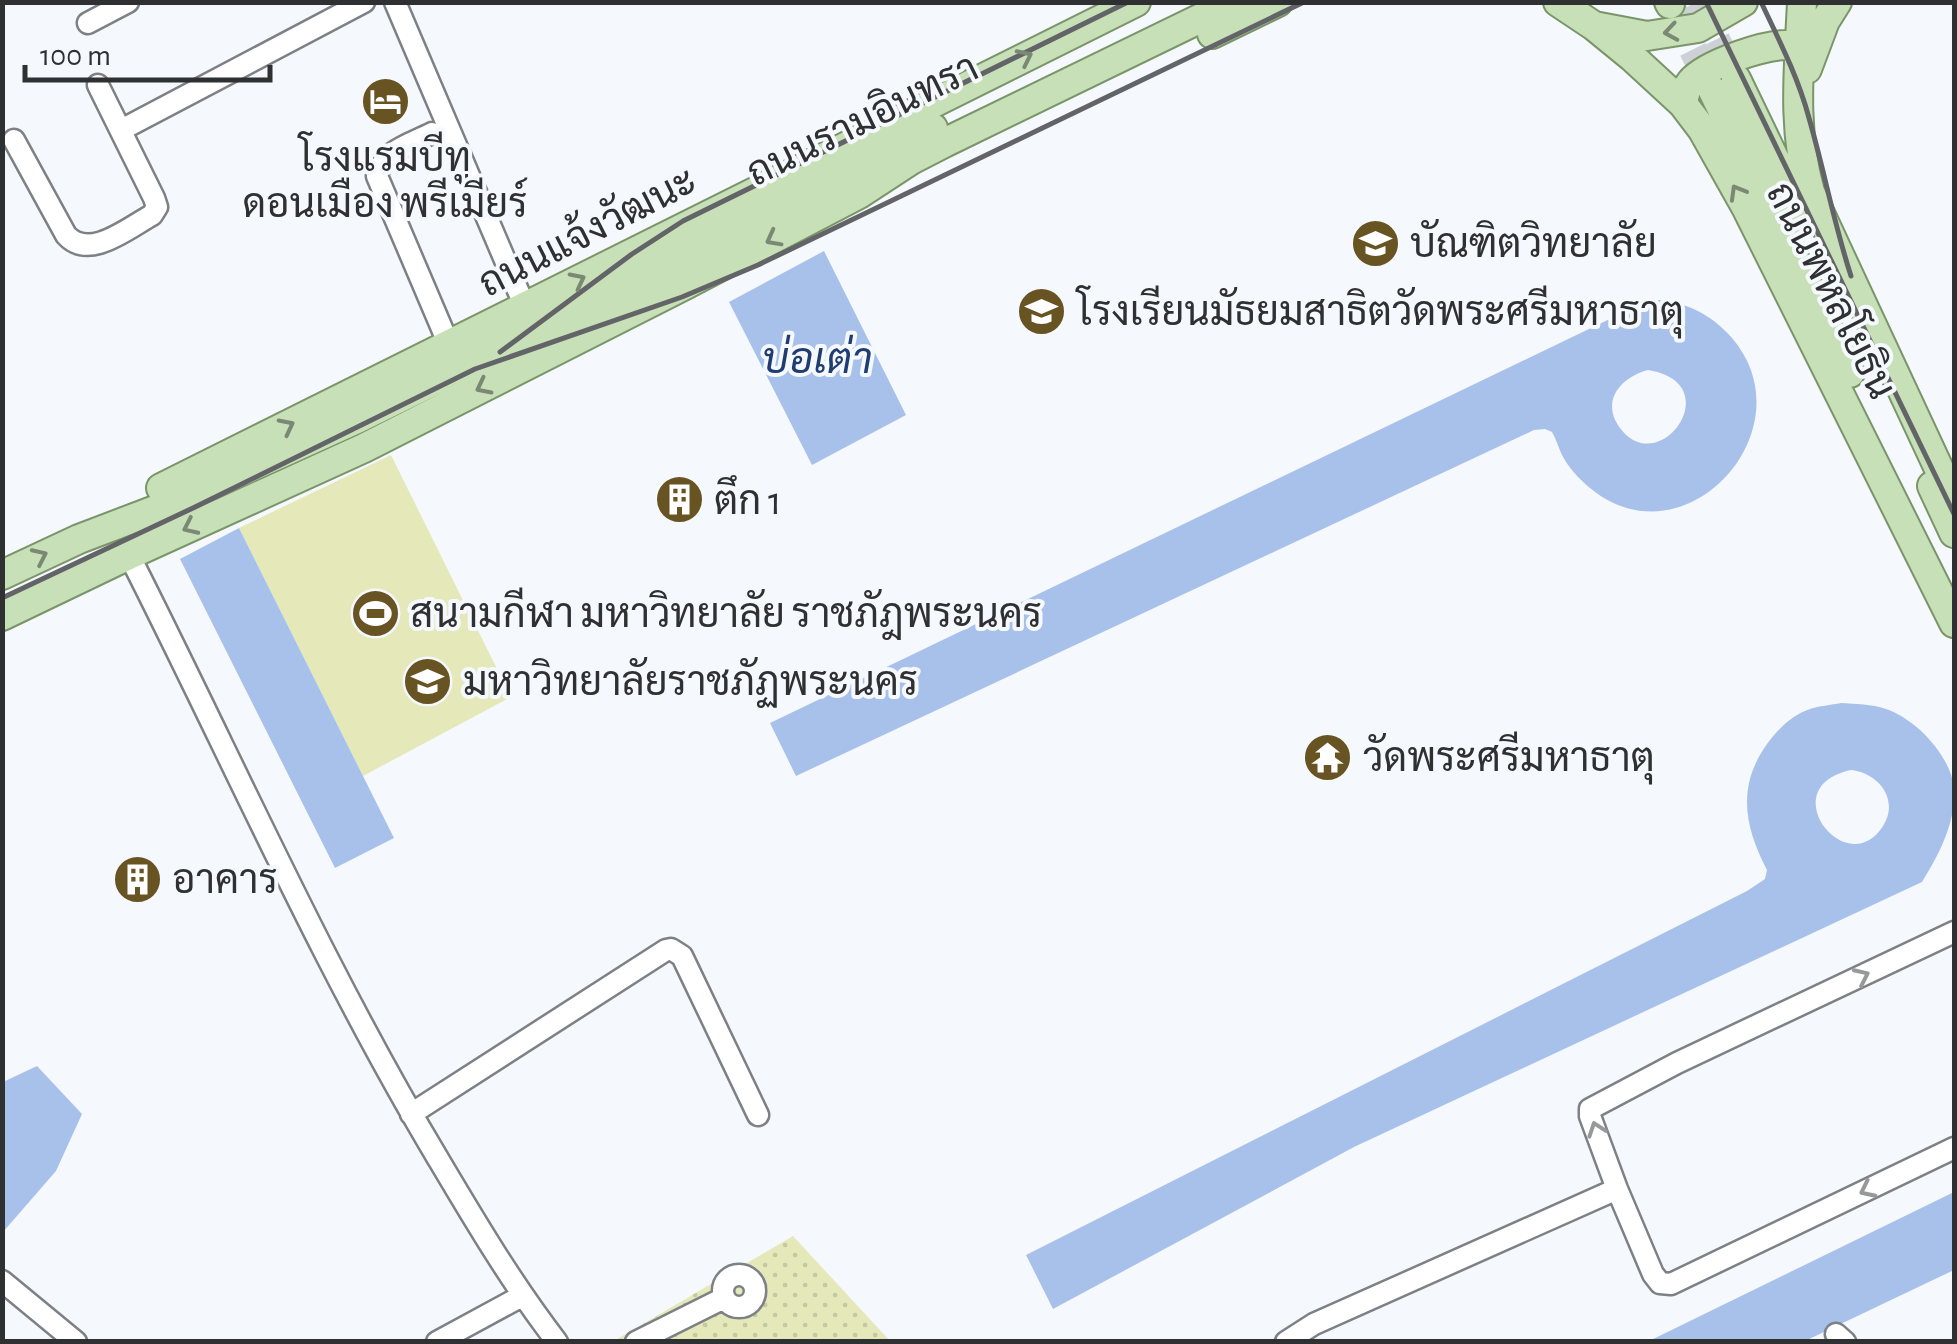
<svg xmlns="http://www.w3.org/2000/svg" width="1957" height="1344" font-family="'Alegreya Sans',Sarabun,sans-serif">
<defs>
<pattern id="grass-dots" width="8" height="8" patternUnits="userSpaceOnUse" patternTransform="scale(2.5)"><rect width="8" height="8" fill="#e5e9ba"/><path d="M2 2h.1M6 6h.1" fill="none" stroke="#c5c8a0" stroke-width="1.8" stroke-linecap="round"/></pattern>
</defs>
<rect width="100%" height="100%" fill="#f5f8fd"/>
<path fill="url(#grass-dots)" d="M793,1236L890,1341L612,1342Z"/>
<path fill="#e5e9ba" d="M391,455L511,697L363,776L239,528Z"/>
<path fill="#a8c1eb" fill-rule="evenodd" d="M824,251L906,415L812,465L729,302Z
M1659,300C1688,303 1712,315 1732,338C1810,429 1685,567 1590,488C1579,479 1567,466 1561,453C1558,446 1556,439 1552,432L1545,429L1534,430L796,776L770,723L1643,303ZM1648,370C1730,383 1659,481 1620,428C1600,401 1621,377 1648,370Z
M239,528L394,838L335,868L180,559Z
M1841,703C1856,704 1871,704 1886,709C1916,719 1951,756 1954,788C1956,823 1939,854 1922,882L1354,1147L1053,1309L1026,1255L1747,891L1765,879L1767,870C1744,826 1737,786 1767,744C1778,729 1792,715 1810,709C1819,706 1831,705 1841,703ZM1851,770C1878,773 1900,799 1883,826C1847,883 1771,787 1851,770Z
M37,1066L82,1114L56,1171L3,1232V1082Z
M1954,1192V1270L1805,1341L1647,1342Z"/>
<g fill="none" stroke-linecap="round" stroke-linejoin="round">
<path stroke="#cdd0d4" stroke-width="28" stroke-dasharray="28 14" stroke-linecap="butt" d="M1697,2L1736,79
M1674,12L1713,90"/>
<defs>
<path id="minor" d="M395,2L525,307
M88,23L128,2
M121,130L364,2
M432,133C411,144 382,151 377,176L449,345
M14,140L66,235C89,261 128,228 152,215L157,207L154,198L98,85
M129,555C231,756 321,963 437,1157C475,1221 511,1282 557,1342
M1954,932L1677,1063L1590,1109V1116L1617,1189L1653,1274L1660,1283L1671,1284L1954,1148
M411,1114L666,950L671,949L682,956L758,1115
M723 1291a16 16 0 1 1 32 0a16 16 0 1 1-32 0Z
M2,1281L76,1342
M1836,1334L1845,1342
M437,1342L522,1296
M636,1342L724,1298
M1286,1342L1314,1324L1617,1189"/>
<path id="major" d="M1558,2L1594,26L1647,36L1698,28L1743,2
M1669,2L1670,4
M1802,2C1799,67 1792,129 1810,192L1954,501
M1594,26L1632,57L1683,104L1702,129L1747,209L1954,623
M1212,34L1278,2
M1807,69L1825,21L1837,2
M1736,79L1805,222
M1713,91L1850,373
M1683,104C1684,96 1686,88 1691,82C1705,65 1772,40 1794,46L1799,55
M1932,486L1954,533
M161,488L1136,2
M2,575L79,539L163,507L357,419L554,322L807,190L933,128
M2,616L129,555L364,448L685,285L859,194L911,160L944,143L1234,2"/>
</defs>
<use href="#minor" stroke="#7d8085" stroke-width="25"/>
<use href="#major" stroke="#799569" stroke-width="32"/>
<use href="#minor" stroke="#fff" stroke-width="20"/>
<use href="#major" stroke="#c7e0b7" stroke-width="28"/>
<path stroke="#626467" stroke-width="5" d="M1706,2L1954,514
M1761,2C1779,40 1798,77 1809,118C1824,170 1834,224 1851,276
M500,352L632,254L683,221L1128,2
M2,598L193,508L475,369L682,297L758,265L1304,2"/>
</g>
<defs><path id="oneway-chevron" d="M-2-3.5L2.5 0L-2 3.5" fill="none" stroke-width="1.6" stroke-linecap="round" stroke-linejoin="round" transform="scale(2.5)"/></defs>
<g stroke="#7b8874">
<use href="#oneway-chevron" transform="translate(1671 32) rotate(171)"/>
<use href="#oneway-chevron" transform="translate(1025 57) rotate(-26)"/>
<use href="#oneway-chevron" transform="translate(1737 192) rotate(-120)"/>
<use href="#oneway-chevron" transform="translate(773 239) rotate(152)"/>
<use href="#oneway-chevron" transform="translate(578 280) rotate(-27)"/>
<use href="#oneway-chevron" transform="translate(483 387) rotate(153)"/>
<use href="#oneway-chevron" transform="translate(287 426) rotate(-27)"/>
<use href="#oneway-chevron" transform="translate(190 527) rotate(155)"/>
<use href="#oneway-chevron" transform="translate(40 556) rotate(-25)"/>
</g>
<g stroke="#979898">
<use href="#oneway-chevron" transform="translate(1862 976) rotate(-25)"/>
<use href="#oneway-chevron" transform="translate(1596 1129) rotate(-109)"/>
<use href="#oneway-chevron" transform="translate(1867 1190) rotate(154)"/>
</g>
<defs>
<symbol id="hotel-disc" viewBox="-11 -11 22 22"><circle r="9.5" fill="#685322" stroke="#f5f8fd"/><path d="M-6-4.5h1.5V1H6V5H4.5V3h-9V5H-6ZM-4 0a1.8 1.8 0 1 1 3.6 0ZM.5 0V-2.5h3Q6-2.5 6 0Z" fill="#fff"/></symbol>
<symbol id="school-disc" viewBox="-11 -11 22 22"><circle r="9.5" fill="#685322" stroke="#f5f8fd"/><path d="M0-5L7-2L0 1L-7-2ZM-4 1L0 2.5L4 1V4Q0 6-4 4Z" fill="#fff"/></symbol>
<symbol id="building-disc" viewBox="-11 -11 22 22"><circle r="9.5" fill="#685322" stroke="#f5f8fd"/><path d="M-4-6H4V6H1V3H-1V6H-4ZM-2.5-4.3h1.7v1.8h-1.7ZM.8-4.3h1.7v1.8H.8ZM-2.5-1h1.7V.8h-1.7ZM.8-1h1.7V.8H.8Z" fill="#fff"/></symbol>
<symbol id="stadium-disc" viewBox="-11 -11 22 22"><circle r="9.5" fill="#685322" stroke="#f5f8fd"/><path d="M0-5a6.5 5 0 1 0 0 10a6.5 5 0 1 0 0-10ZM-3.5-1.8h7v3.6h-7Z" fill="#fff"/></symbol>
<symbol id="university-disc" viewBox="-11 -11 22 22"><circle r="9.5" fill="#685322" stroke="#f5f8fd"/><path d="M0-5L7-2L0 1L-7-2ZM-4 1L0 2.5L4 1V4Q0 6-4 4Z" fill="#fff"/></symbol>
<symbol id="temple-disc" viewBox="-11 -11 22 22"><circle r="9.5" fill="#685322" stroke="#f5f8fd"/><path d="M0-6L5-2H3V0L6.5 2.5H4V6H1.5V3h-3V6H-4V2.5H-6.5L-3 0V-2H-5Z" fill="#fff"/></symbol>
</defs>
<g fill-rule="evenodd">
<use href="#hotel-disc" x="358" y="74" width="55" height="55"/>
<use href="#school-disc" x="1348" y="216" width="55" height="55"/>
<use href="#school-disc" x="1014" y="284" width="55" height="55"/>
<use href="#building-disc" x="652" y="472" width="55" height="55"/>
<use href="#stadium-disc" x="348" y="586" width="55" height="55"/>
<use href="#university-disc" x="400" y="654" width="55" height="55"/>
<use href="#temple-disc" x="1300" y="730" width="55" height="55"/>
<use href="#building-disc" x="110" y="852" width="55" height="55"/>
</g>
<g text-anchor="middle" stroke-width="8" stroke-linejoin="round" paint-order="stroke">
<g font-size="40" fill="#2f3032" stroke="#f5f8fd">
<text transform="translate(862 119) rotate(-26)" y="14">ถนนรามอินทรา</text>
<text transform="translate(587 231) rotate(-27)" y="14">ถนนแจ้งวัฒนะ</text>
<text transform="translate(1832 290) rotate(63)" y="14">ถนนพหลโยธิน</text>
</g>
<g font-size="40" fill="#2f3032" stroke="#f5f8fd" text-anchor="start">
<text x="385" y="171" text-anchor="middle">โรงแรมบีทู<tspan x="385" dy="46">ดอนเมือง พรีเมียร์</tspan></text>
<text x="1410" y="257">บัณฑิตวิทยาลัย</text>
<text x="1077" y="325">โรงเรียนมัธยมสาธิตวัดพระศรีมหาธาตุ</text>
<text x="714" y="514">ตึก 1</text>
<text x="410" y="627">สนามกีฬา มหาวิทยาลัย ราชภัฎพระนคร</text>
<text x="463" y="695">มหาวิทยาลัยราชภัฏพระนคร</text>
<text x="1363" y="771">วัดพระศรีมหาธาตุ</text>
<text x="172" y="893">อาคาร</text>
</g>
<g font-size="42" font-style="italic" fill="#1f3d70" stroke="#f5f8fd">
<text x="817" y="373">บ่อเต่า</text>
</g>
</g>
<rect width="1957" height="1344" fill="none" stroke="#2f3032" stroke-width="10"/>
<path d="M25 65v15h245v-15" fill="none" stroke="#2f3032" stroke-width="5"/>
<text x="40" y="65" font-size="30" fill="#2f3032" stroke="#f5f8fd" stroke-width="8" paint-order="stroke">100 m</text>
</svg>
